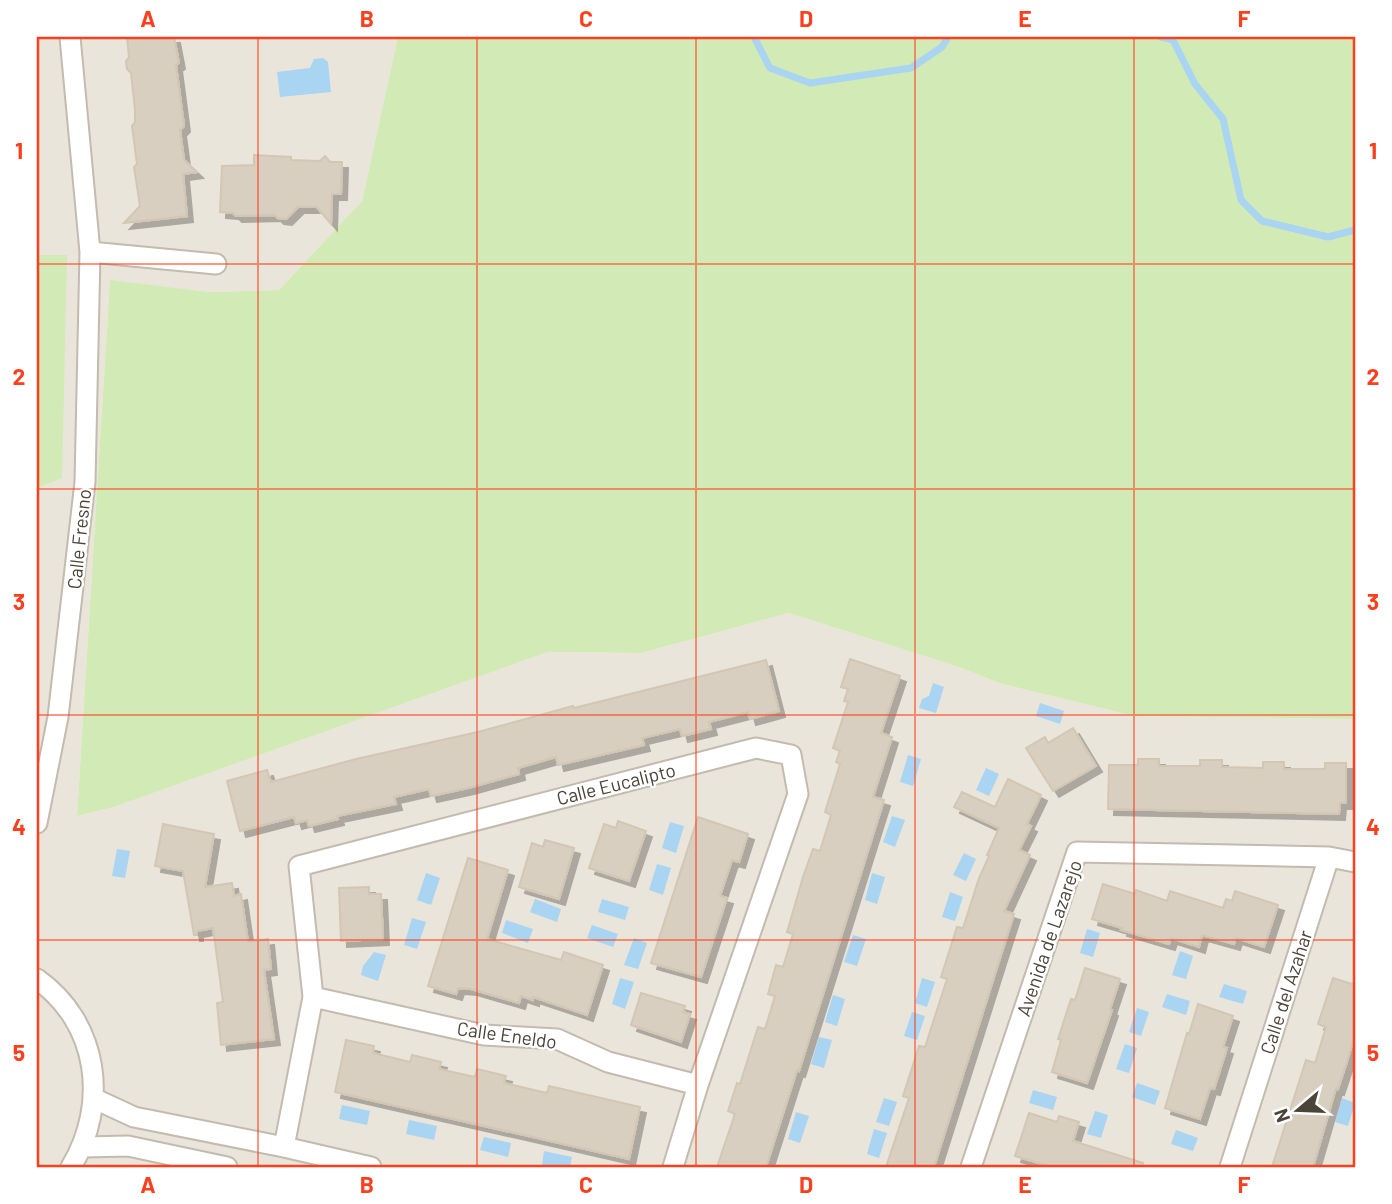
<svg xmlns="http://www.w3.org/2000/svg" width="1392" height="1204" font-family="Barlow,sans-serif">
<defs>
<filter id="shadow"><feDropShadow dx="6" dy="6" stdDeviation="0" flood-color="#0004"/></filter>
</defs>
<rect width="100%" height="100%" fill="#f6f3ec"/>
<path fill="#eae5da" d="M37,37H398L362,201L279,290L209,292L110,281L77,816L114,807L548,652L641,653L789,613L959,667L999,683L1134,716L1355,719V1167H37Z"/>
<path fill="#d2eab5" d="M398,37H1355V719L1134,716L999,683L959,667L789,613L641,653L548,652L114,807L77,816L110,280L209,292L279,290L362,201Z
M37,255H67L62,478L37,488Z"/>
<path fill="#a9d4f2" d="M323,58L328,62L331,92L280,97L277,72L310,68L314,59Z
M933,683L944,687L936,713L919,708L922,699L929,696Z
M1040,703L1064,711L1060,724L1036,716Z
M908,755L921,759L913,786L900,782Z
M986,768L999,774L989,796L976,790Z
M892,816L905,820L895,847L883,842Z
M670,822L684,826L676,853L662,848Z
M117,849L130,851L125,878L112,876Z
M964,853L976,859L966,881L953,875Z
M657,864L671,868L663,895L649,890Z
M426,873L440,878L431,905L417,900Z
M872,873L885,877L877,904L865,900Z
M950,892L963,897L955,921L942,917Z
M535,899L561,909L557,922L530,912Z
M602,899L629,907L625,920L598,912Z
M412,918L426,922L417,949L404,945Z
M506,920L533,929L528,943L502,933Z
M592,925L618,934L613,947L587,938Z
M1087,929L1100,933L1093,957L1080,953Z
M853,935L866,939L857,966L844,962Z
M634,938L647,943L638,969L624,965Z
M1180,951L1193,956L1186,979L1172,975Z
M374,952L386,955L378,981L361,975L363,966Z
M620,978L634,982L625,1009L612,1004Z
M922,978L935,982L927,1007L915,1003Z
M1224,984L1247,991L1243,1004L1219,997Z
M1167,994L1190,1001L1186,1015L1162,1007Z
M833,995L845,999L837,1026L825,1022Z
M1137,1008L1149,1012L1141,1036L1129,1032Z
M912,1012L925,1016L917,1040L904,1036Z
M819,1037L832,1040L824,1068L811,1064Z
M1125,1044L1137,1048L1129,1073L1116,1069Z
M1137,1083L1160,1091L1155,1105L1132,1097Z
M1033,1090L1057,1097L1053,1110L1029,1103Z
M884,1098L897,1102L889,1126L876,1122Z
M1342,1098L1355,1103L1348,1126L1335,1122Z
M342,1105L370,1111L367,1125L339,1119Z
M1095,1111L1108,1115L1101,1138L1087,1134Z
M796,1112L809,1116L800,1143L788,1139Z
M409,1120L437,1126L434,1140L406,1134Z
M874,1129L887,1133L879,1158L867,1154Z
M1176,1130L1198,1138L1193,1151L1171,1144Z
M484,1137L511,1143L508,1157L480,1150Z
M544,1151L572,1157L570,1167L542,1165Z"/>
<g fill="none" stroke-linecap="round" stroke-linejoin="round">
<path stroke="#a9d4f2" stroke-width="7" d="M754,37L770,68L810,83L911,68L942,47L948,37
M1161,37L1173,40L1195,84L1223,119L1241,200L1262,221L1328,237L1355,230"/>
</g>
<path fill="#d8cfc1" stroke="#d3c7b4" stroke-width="2" filter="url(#shadow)" d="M127,37H174L179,63L176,65L184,126L180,130L184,160L197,172L183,174L187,216L124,223L140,206L134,167L137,164L132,126L135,122V110L131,73L127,69L126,61L129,57Z
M254,155L291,157V160L320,161L325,156L330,162H342L341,194H332L331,224L317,207H298L286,219L278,218L275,215L236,216L233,213L220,212L222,166L254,165Z
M850,659L900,676L881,733L892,737L873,797L884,800L799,1071L797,1070L766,1167H717L735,1114L728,1111L737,1083L740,1084L758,1027L765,1029L775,996L768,994L776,965L783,967L793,934L787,932L803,877L813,849L820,851L831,815L825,812L840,764L836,762L840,751L833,748L848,702L844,701L848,689L841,687Z
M766,660L779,711L750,719L748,712L709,722L711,729L682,736L680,729L642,738L644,745L558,765L556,757L518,768L519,774L468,788L431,796L429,789L394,797L396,804L337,816L338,819L309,826L307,820L296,823L294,817L240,831L227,781L267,770L271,782L356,759L478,732L573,706L574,708Z
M1073,728L1096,766L1053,791L1026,748L1045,737L1048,743Z
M1138,759H1159V766H1200V760H1222V767L1263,768V762H1284V769H1325V763H1346V803H1340L1339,814L1108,809L1109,765H1138Z
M1008,779L1041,795L1027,824L1031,826L1019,850L1030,855L1004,911L1014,914L934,1167H886L909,1098L903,1096L919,1046L925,1047L947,979L941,977L957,927L963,928L979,878L989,856L987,855L999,828L954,807L962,792L995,807Z
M698,817L748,834L739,862L732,860L720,896L727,898L701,977L651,963Z
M618,821L646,831L629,881L589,868L604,824L616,828Z
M163,824L214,834L205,887L232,883L234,896L241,894L248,942L268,939L271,969L264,970L274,1039L221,1045L217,1003L223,1002L213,928L197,931V935H194L183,871L155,866Z
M545,840L574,848L559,899L519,887L532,843L543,847Z
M468,858L508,870L487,939L561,960L564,952L603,965L587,1015L533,997V1000L521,996L519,1003L471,989L458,988L456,994L428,986Z
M1103,884L1135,894L1136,890L1167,901L1170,891L1223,908L1226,899L1232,901L1235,891L1278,905L1264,947L1236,938L1234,944L1202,935L1199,947L1171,938L1169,944L1121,930L1122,928L1092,919Z
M369,887V894H381L383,939L341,941L339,888Z
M1085,968L1120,979L1110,1009L1112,1010L1087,1083L1052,1072L1061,1040L1058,1039L1071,999L1075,1000Z
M1333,978L1355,985V1034L1346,1065L1338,1089L1336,1088L1313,1167H1272L1306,1060L1315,1063L1326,1027L1318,1024Z
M641,993L685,1006L683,1012L690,1014L681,1042L631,1025Z
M1198,1004L1233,1016L1223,1047L1227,1048L1221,1067L1214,1089L1210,1088L1200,1119L1165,1108L1187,1033L1189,1034Z
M346,1040L374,1046L373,1053L410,1062L412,1055L441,1062L439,1069L475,1077L477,1069L506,1076L504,1083L547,1093L549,1086L640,1107L629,1159L335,1092Z
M1029,1113L1057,1122L1059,1116L1079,1122L1073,1141L1143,1163L1142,1167H1052L1015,1156Z"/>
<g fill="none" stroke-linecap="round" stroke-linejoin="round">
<defs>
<path id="minor" d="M90,252L216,264
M37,823L58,717L85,482L90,252L70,37
M37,979C99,1023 109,1104 71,1167
M313,997L484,1035L557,1039L608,1062L698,1085
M95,1099L134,1117L284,1147L371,1167
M84,1147L128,1146L227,1167
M284,1147L313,997L299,866L756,748L791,755L798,794L698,1085L673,1167
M971,1167L1077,852L1329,857L1355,862
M1230,1167L1329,857"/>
</defs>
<use href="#minor" stroke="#c2bbae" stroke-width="23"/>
<use href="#minor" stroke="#fff" stroke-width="19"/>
</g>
<path fill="none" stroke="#fc3f1d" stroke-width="2" stroke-opacity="0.55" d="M258,37V1167M477,37V1167M696,37V1167M915,37V1167M1134,37V1167M37,264H1355M37,489H1355M37,715H1355M37,940H1355"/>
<g text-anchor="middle" stroke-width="5" stroke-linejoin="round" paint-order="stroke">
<g font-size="19" fill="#4b4439" stroke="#fff">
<text transform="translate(79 539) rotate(-84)" y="7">Calle Fresno</text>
<text transform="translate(616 784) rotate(-14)" y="7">Calle Eucalipto</text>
<text transform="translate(1049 938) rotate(-71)" y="7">Avenida de Lazarejo</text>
<text transform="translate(1286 992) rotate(-72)" y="7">Calle del Azahar</text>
<text transform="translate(507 1035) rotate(8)" y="7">Calle Eneldo</text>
</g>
</g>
<rect width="1392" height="1204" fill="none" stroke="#ffffff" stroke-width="77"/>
<g transform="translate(1298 1110) rotate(251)" stroke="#ffffff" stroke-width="5" paint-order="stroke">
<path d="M0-5L12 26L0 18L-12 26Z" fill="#4b4439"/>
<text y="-10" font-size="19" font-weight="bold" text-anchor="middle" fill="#4b4439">N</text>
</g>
<rect x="38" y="38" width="1316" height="1128" fill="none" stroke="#fc3f1d" stroke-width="2.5"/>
<g font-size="23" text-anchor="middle" font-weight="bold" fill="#fc3f1d">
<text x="148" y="27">A</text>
<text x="367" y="27">B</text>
<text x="586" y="27">C</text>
<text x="806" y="27">D</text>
<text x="1025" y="27">E</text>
<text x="1244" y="27">F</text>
<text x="19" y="159">1</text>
<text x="1373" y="159">1</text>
<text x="19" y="385">2</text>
<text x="1373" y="385">2</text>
<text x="19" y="610">3</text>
<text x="1373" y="610">3</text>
<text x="19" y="835">4</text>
<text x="1373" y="835">4</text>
<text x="19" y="1061">5</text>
<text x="1373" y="1061">5</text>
<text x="148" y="1193">A</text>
<text x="367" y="1193">B</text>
<text x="586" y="1193">C</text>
<text x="806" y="1193">D</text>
<text x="1025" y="1193">E</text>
<text x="1244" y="1193">F</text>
</g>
</svg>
